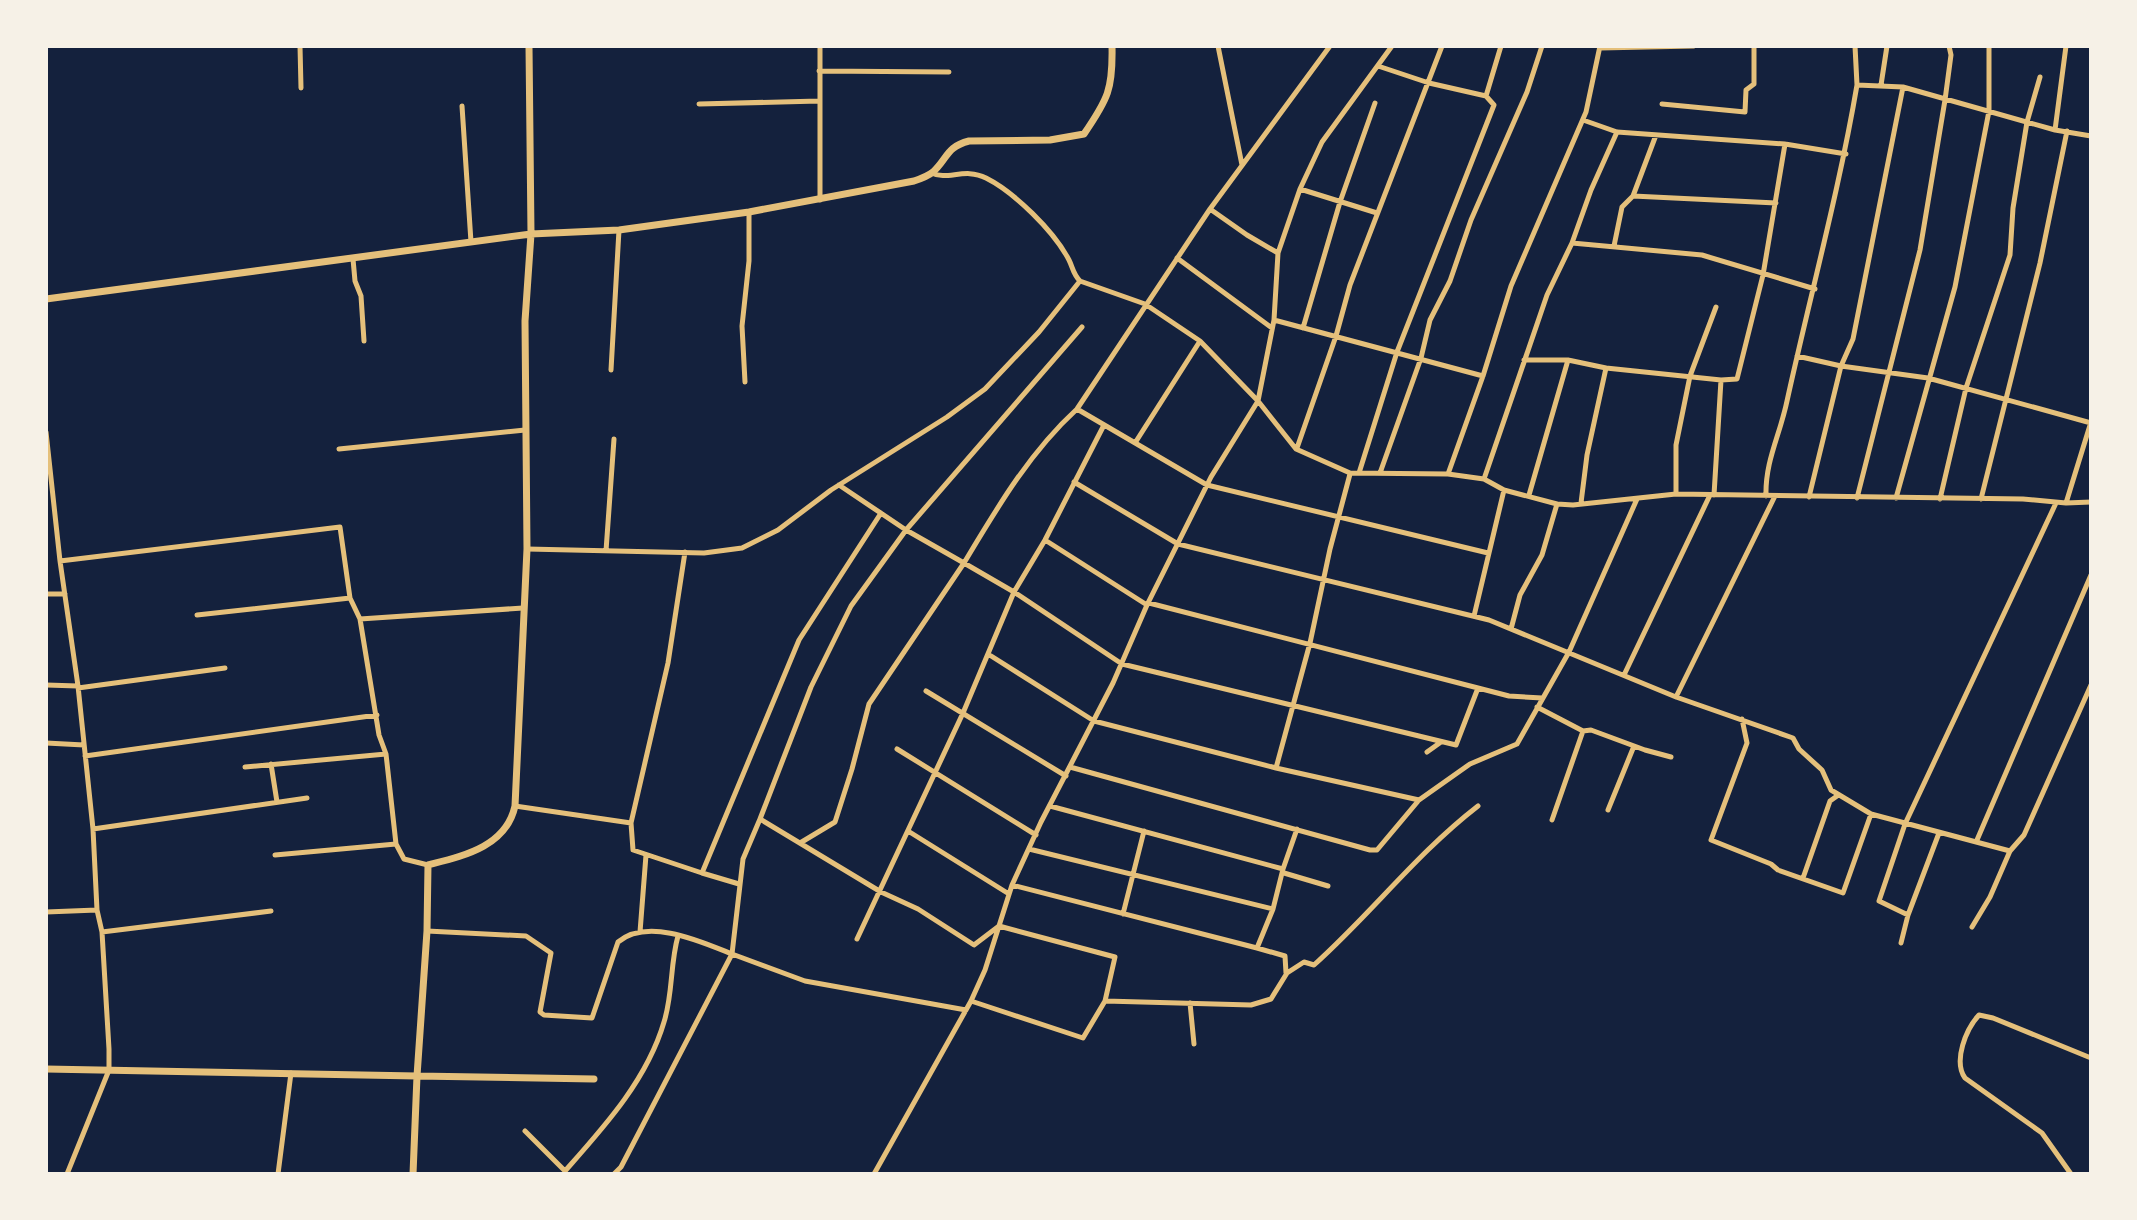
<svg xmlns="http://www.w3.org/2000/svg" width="2137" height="1220" font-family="'Roboto Condensed',sans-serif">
<rect width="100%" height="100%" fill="#14213d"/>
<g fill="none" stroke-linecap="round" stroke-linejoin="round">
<path stroke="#e5c07b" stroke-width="5" d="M300,46L301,88
M820,46V200
M1218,46L1242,165
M1855,46L1857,85
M1600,48L1694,46
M819,71L949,72
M1881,85L1887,46
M1486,96L1501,46
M699,104L819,101
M1662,104L1745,112L1746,90L1754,84V46
M462,106L471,242
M1583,120L1617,132L1785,144L1846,154
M2055,130L2066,46
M932,173C947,181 965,167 986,178C1014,192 1054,231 1069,260C1073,268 1073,274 1080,281L1145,304L1200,341L1258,401L1296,449L1350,473L1448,474L1484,479L1504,490L1557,504L1573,505L1676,494L2023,499L2066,503L2091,502
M1300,189L1377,213
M1633,196L1776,203
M1210,209L1247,235L1278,253
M1572,243L1702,255L1815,289
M1614,246L1622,207L1633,196L1656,135
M1177,258L1272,328
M353,259L355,281L361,296L364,341
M1274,320L1483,376
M1303,328L1340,202L1375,103
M1797,356L1841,366L1928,378L2091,423
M1524,360H1568L1606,368L1721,380
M611,370L619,230
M745,382L742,326L749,261V212
M1077,409L1207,485L1488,553
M46,432L60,561L78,686L93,829L97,910L102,932L109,1049V1070L67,1174
M1135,443L1200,341
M1297,448L1336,336L1350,285L1442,46
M339,449L525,430
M1359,473L1397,352L1494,105L1486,96L1429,83L1378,66
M1380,473L1421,358L1430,320L1450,281L1471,220L1527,92L1542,46
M1448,474L1483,376L1511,286L1586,112L1600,46
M1484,479L1547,295L1572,243L1591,190L1617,132
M1074,482L1178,544L1489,620L1676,697L1793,738L1799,749L1822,770L1831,790L1871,814L2010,851L2024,835L2091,685
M839,485L906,530L964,563C997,508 1029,453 1077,409L1210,209L1330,46
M1676,494V445L1690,376L1716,307
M1529,495L1568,360
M1714,495L1721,380L1737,379L1763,275L1785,144
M1766,496C1765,461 1780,435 1787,401C1810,296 1839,191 1857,85L1903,87L2055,130L2091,136
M1809,497L1841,366L1853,339L1903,87
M1857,498L1920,250L1945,100L1951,55L1949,46
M1896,498L1955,287L1989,111V46
M1940,499L1966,388L2010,255L2013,208L2027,122L2040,77
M1981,499L2040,263L2067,131
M1581,503L1587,455L1606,368
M2066,503L2091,422
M1045,540L1147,605
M527,549L704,553L742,548L778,530L831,490L947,417L985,389L1039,332L1080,281
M606,551L614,439
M60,561L340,527L350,598L360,619L379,735L386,754L396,844L404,859L428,865
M46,594H65
M1149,603L1509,696L1542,698
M197,615L350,598
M1474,616L1504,490
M360,619L523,608
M1511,629L1520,595L1542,555L1557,504
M988,654L1094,721L1276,768L1419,800
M1624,675L1710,495
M46,685L78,686
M78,688L225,668
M926,691L1066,776
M1676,697L1775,496
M1537,707L1583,731L1591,730L1645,750L1671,757
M1742,719L1747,743L1711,840L1771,864L1778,870L1843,893L1871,814
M46,743L84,745
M897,749L1036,835
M1427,752L1441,742
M85,756L377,715
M271,764L277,802
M245,767L386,754
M1070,767L1370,850H1377L1419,800L1470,764L1517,744L1569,652L1637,499
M1276,768L1310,643L1330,549L1350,474
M515,806L631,823L633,850L702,873
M1608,810L1634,746
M760,819L811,687L851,606L906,530L1082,327
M1552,820L1583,731
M631,823L668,663L685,552
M93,829L307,798
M908,831L1009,894
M1977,840L2091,575
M800,843L835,822L852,769L869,704L964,563L1014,592L1122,664L1456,745L1478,688
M1029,849L1273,909L1283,869L1050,806
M275,855L396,844
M1283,869L1297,829
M1284,873L1328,886
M1803,878L1830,801L1837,796
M739,884L702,873L799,640L881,513
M1012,885L1257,948L1273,909
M46,912L97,910
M1123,914L1144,831
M1908,915L1879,901L1905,824L2056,503
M1972,927L1990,897L2010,851
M427,931L526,936L551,953L540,1012L544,1015L592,1018L618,942C648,917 702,942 732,954L621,1167L614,1174
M102,932L271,911
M640,932L646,855
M857,939L963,713L1014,592L1045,540L1104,425
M1901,943L1908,915L1939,833
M1257,948L1285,956L1286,973
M971,1001L1083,1038L1105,1001
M1190,1003L1194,1044
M966,1010L805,981L732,954L743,859L760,819L881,892L918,909L974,945L999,926L1115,957L1105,1001L1251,1005L1271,999L1287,973L1304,962L1314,965C1372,913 1416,854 1478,806
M525,1131L565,1171C604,1127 647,1080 664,1022C673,994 670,964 678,936
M278,1174L291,1073
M874,1174L971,1001L985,970L1012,885L1041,822L1113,683L1147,605L1211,477L1258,401L1274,320L1278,253L1300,189L1322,142L1392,46
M2071,1174L2042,1133L1965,1078C1953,1061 1966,1029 1979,1015L1993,1018L2091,1058"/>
<path stroke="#e5c07b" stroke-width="7" d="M46,299L531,234L619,230L749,212L914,181C920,179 928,176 933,172C948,158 946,147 969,141L1050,140L1084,134C1108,99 1113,89 1112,46
M46,1069L417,1076L427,931L428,865C463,856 506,847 515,806L527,549L525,321L531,234L529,46
M413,1174L417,1076L594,1079"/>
</g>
<rect width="2137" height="1220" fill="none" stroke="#f6f1e7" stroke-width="96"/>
</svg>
